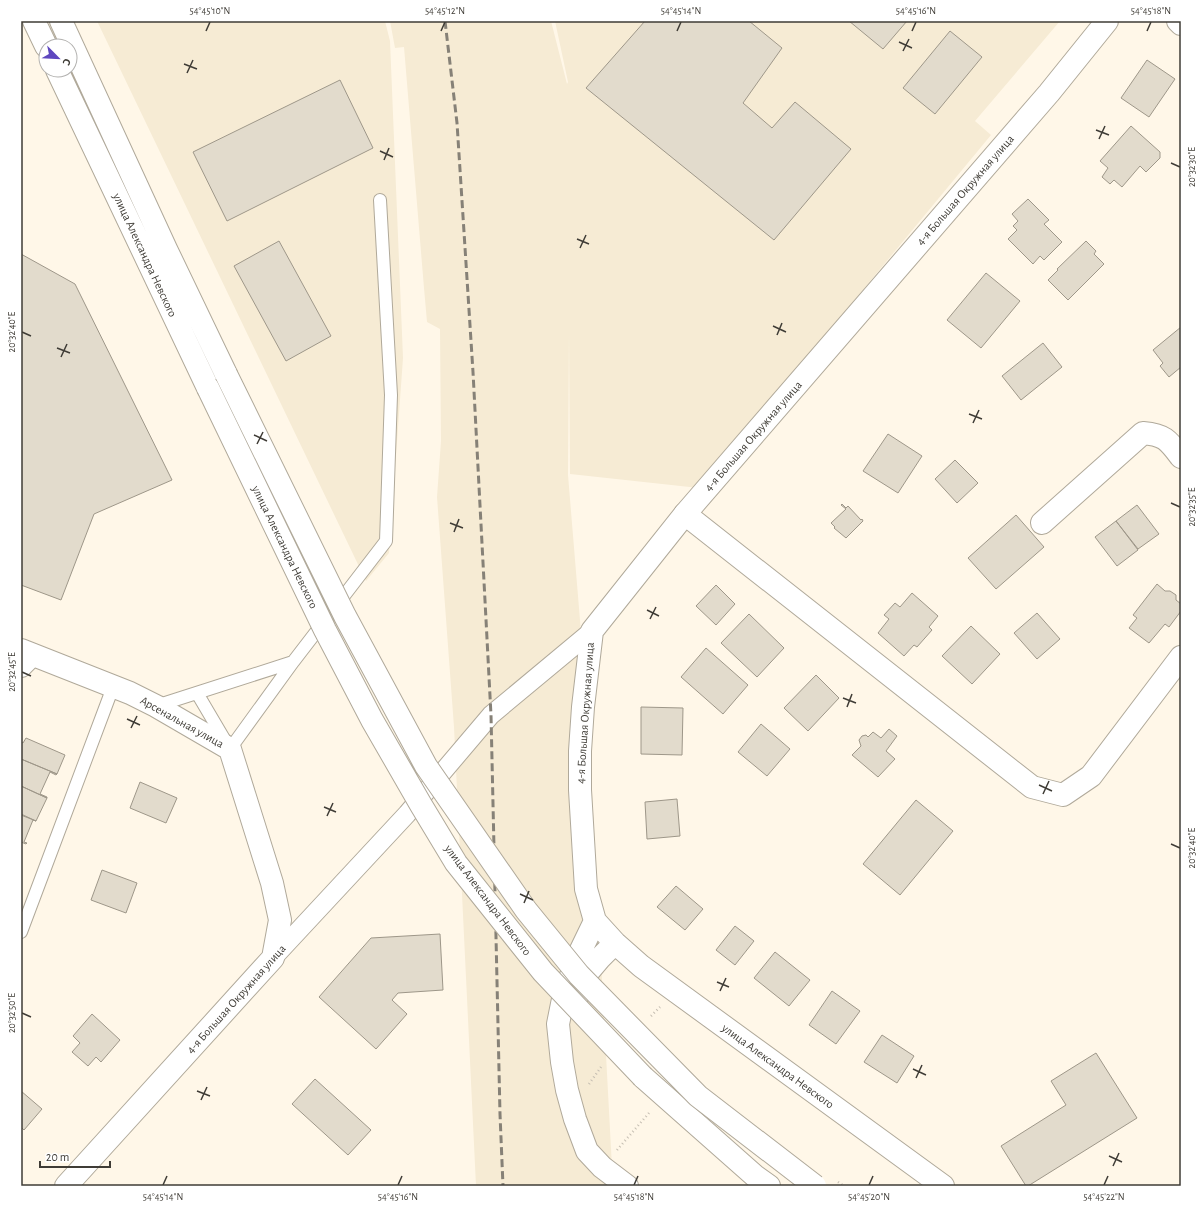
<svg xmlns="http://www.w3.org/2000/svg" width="1202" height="1207" font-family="'Alegreya Sans',sans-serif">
<rect width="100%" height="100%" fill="#fff7e8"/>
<path fill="#f6ebd4" d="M97,21H385L390,41L403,358L389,553L366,581Z
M390,21H551L567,84L568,82L555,21H1060L975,121L991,135L699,488L570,474L569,333L568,475L588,717L613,1186H476L454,727L437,497L441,441L440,329L427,322L424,288L404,47L395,48Z"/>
<path fill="#e2dbcc" stroke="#9e9789" d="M645,21H749L782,48L743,103L772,128L795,102L851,149L774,240L586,88Z
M849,21H907L883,49Z
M950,31L982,57L935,114L903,88Z
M1147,60L1175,79L1149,117L1121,98Z
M340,80L373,148L227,221L193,152Z
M1131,126L1160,152V158L1146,172L1140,166L1122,187L1114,180L1110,184L1102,177L1108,168L1100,161Z
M1028,199L1049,220L1044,224L1062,242L1044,260L1040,256L1033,264L1008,239L1017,230L1013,226L1018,221L1012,214Z
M279,241L331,336L286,361L234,266Z
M1086,241L1096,251L1094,254L1104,264L1068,300L1048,280L1058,270L1057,269Z
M21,254L75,284L172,480L94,514L61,600L21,585Z
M986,273L1020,301L981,348L947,320Z
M1181,327V367L1169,377L1160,366L1163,363L1153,350Z
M1043,343L1062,367L1021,400L1002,376Z
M888,434L922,456L898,493L863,471Z
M955,460L978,483L957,503L935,479Z
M842,504L846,508L848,506L861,520L862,519L863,521L846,538L834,528L835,527L831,523L846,509L841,505Z
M1137,505L1159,534L1138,549L1116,521Z
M1016,515L1044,547L996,589L968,558Z
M1116,521L1138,550L1117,566L1095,537Z
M1157,584L1165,591H1170L1176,595V600L1181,604V611L1169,627L1165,624L1149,643L1129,628L1137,618L1133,615Z
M716,585L735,604L716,625L696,606Z
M912,593L938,616L929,627L932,630L917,647L914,645L904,656L878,633L889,619L884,615L895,603L900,607Z
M1037,613L1060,639L1037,659L1014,633Z
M749,614L784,648L757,677L721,643Z
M971,626L1000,654L972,684L942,656Z
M706,648L748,685L723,714L681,677Z
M816,675L839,698L808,731L784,708Z
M641,707L683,708L682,755L641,754Z
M761,724L790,749L767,776L738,752Z
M889,729L897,736L886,751L895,759L878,777L852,755L861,746L859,740L862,736L866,735L868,737L873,732L881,738Z
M26,738L65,755L57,774L21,759V742L23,743Z
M21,759L57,774L56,775L50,772L40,794L47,797V798L21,786Z
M140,782L177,798L166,823L130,808Z
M21,786L47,798L36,821L21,814Z
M677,799L680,836L647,839L645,802Z
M916,800L953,831L900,895L863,864Z
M21,815L36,821L33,820L24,842L27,843L26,844L21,842Z
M102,870L137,883L126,913L91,900Z
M676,886L703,909L685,930L657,907Z
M735,926L754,941L735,965L716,950Z
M440,934L443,990L398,993L392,1000L407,1014L376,1049L319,997L371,938Z
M775,952L810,980L789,1006L754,978Z
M832,991L860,1011L836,1044L809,1025Z
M92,1014L120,1040L101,1062L96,1057L88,1066L72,1052L80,1043L73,1036Z
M882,1035L914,1056L897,1083L864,1062Z
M1096,1053L1137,1118L1028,1186H1026L1001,1146L1066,1105L1051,1081Z
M315,1079L371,1130L348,1155L292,1104Z
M21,1091L42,1109L24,1130L21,1127Z"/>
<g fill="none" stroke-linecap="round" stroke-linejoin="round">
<defs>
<path id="service" d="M197,693L230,749L293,662L386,541L391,395L380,200
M156,706L293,662
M21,932L113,687"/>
<path id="pedestrian" d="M273,958L407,814L491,715L592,631"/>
<path id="minor" d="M1178,21L1181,24
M685,514L1032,787L1063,795L1091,776L1181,657
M1042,523L1143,433C1165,435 1168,440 1181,457
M21,666L32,655"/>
<path id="tertiary" d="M21,650L130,693L156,706L230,749L272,883L280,920L273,958L66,1186
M595,921L580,952L564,994L558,1024L562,1062L567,1090L575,1119L587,1151L602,1167L627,1186
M577,997L589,971L600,958L615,943
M943,1186L641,966L615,943L595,921L586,889L580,790V751L583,707L592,631L685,514L1049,93L1107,21"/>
<path id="primary" d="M34,21L46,46
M61,21L166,249L226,374
M57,70L208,388
M643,1077L755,1176L769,1186"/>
</defs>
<use href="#service" stroke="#b0a99a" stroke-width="14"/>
<use href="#pedestrian" stroke="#b0a99a" stroke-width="20"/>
<use href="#minor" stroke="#b0a99a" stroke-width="24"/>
<use href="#tertiary" stroke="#b0a99a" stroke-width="24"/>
<use href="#primary" stroke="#b0a99a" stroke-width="24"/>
<path stroke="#c5beb2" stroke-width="2.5" stroke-dasharray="1 3" stroke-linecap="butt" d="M651,1016L660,1007
M589,1084L601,1067
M617,1150L649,1113
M838,1182L844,1186"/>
<use href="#service" stroke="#fff" stroke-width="12"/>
<use href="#pedestrian" stroke="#fff" stroke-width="18"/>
<use href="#minor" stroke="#fff" stroke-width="22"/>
<use href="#tertiary" stroke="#fff" stroke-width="22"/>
<use href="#primary" stroke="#fff" stroke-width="22"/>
<path stroke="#868177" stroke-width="3" stroke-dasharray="8 4" stroke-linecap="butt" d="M445,21L457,123L473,372L491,715L500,1114L503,1186"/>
<defs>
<path id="primary-bridge" d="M226,374L345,616L426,766L526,910L579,975L698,1096L815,1186
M208,388L325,630L372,720L421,805L456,863L543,972L643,1077"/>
</defs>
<use href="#primary-bridge" stroke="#b0a99a" stroke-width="24" stroke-linecap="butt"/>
<use href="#primary-bridge" stroke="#fff" stroke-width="22"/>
</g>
<path fill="none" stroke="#3f3c36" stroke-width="1.5" d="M206,31L210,22M441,31L445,22M677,31L681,22M912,31L916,22M1147,31L1151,22M899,42L912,48M903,51L909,39M184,64L197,69M187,73L193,60M1096,130L1109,135M1099,139L1105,126M380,151L393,157M384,160L389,148M1171,163L1180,167M577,239L589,244M580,248L586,235M773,326L786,332M22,332L31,336M777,335L782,323M57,348L70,353M61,357L67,344M969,414L982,419M973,423L979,410M254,435L267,441M257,444L263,432M1171,503L1180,507M450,523L463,528M454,532L459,519M647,610L659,616M650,619L656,607M22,672L31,676M843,698L856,703M847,707L852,694M127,719L140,725M131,728L137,716M1039,785L1052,791M1043,794L1049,781M324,807L336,812M327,816L333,803M1171,844L1180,848M520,894L533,900M524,903L529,891M717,982L729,987M720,991L726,978M22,1013L31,1017M913,1069L926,1075M916,1078L922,1065M197,1091L210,1096M201,1100L207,1087M1109,1156L1122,1162M1113,1166L1119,1153M163,1185L167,1176M398,1185L402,1176M634,1185L638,1176M869,1185L873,1176M1104,1185L1108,1176"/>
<g text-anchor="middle" stroke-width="3" stroke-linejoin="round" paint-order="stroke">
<g font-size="12" fill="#3f3c36" stroke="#fff">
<text transform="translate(965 190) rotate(-49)" y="4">4-я Большая Окружная улица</text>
<text transform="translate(145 255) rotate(65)" y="4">улица Александра Невского</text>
<text transform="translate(753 436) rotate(-49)" y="4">4-я Большая Окружная улица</text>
<text transform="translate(285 547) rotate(64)" y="4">улица Александра Невского</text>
<text transform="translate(585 713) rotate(-86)" y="4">4-я Большая Окружная улица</text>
<text transform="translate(182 722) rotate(29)" y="4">Арсенальная улица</text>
<text transform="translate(488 900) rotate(53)" y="4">улица Александра Невского</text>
<text transform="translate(236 999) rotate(-48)" y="4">4-я Большая Окружная улица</text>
<text transform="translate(778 1066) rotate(36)" y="4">улица Александра Невского</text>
</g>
</g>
<rect width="1202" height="1207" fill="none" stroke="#ffffff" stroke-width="44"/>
<g transform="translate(58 58) rotate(114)"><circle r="19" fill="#ffffff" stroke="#b2b1af"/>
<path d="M0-3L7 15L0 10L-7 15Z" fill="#5e47bf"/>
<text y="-6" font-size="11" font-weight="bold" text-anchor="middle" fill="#3f3c36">С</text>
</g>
<path d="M40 1161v6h70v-6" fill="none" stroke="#3f3c36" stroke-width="2"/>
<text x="46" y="1161" font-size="12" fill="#3f3c36" stroke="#ffffff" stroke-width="3" paint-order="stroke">20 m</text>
<rect x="22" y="22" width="1158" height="1163" fill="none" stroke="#3f3c36" stroke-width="1.5"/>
<g font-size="10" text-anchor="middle" fill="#3f3c36">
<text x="210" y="14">54°45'10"N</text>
<text x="445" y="14">54°45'12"N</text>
<text x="681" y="14">54°45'14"N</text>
<text x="916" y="14">54°45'16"N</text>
<text x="1151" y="14">54°45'18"N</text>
<text transform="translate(1191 167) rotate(-90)" y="4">20°32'30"E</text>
<text transform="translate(11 332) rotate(-90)" y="4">20°32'40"E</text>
<text transform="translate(1191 507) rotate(-90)" y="4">20°32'35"E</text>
<text transform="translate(11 672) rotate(-90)" y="4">20°32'45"E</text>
<text transform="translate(1191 848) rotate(-90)" y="4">20°32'40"E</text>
<text transform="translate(11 1013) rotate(-90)" y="4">20°32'50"E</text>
<text x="163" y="1200">54°45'14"N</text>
<text x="398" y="1200">54°45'16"N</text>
<text x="634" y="1200">54°45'18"N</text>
<text x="869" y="1200">54°45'20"N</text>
<text x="1104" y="1200">54°45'22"N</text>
</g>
</svg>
